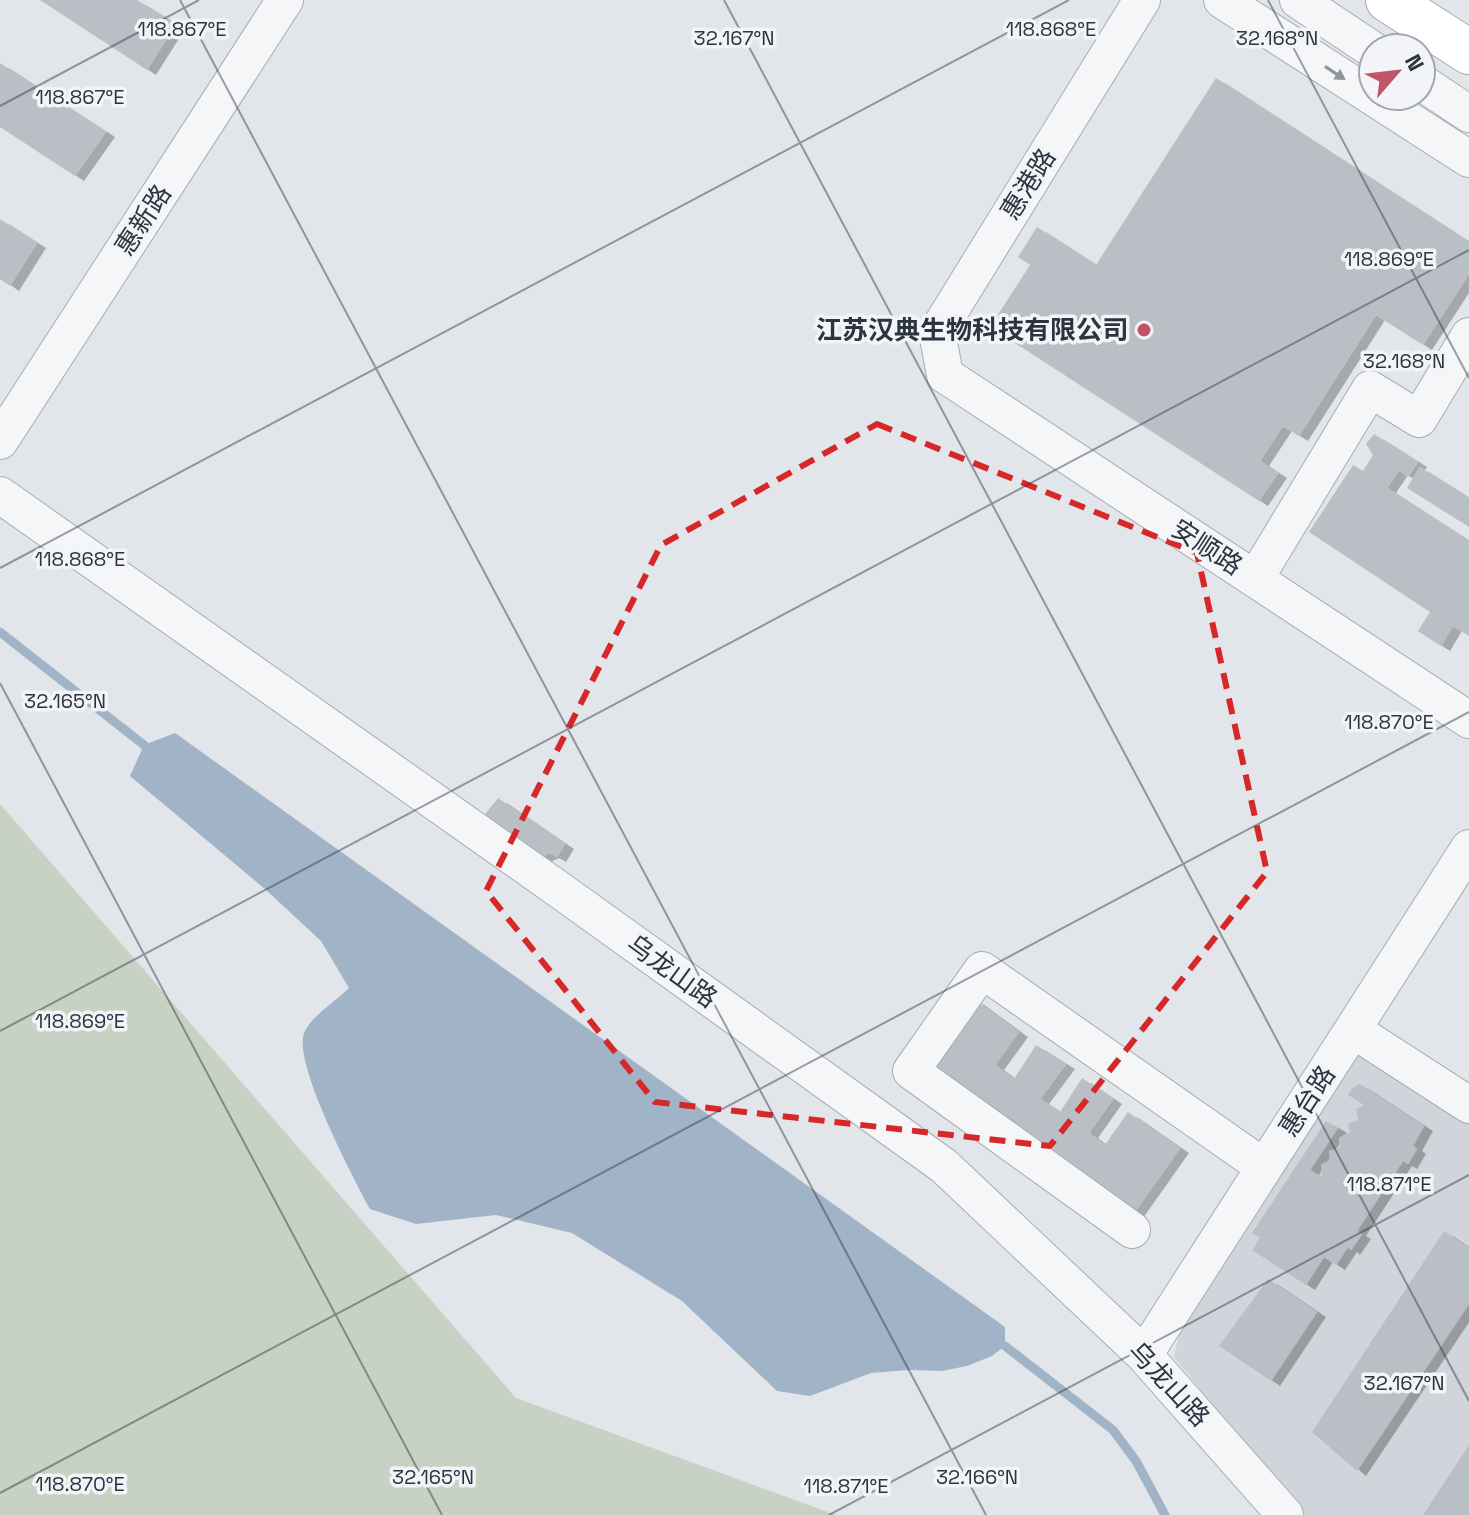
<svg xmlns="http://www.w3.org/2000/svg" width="1469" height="1515" font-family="'Space Grotesk','Noto Sans SC',sans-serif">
<defs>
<filter id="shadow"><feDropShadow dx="9" dy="5" stdDeviation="0" flood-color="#0004"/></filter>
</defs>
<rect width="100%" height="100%" fill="#e2e5e9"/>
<path fill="#d1d4db" d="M1374,1021L1469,1083V1515H1302L1174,1357L1183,1315Z"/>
<path fill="#c8d2c4" d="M0,804L516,1398L836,1515H0Z"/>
<path fill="#a1b3c6" d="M175,733L1005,1327V1346L992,1356L967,1366L942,1371L909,1370L871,1373L810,1396L777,1391L682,1301L572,1233L496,1215L416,1224L370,1209C354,1179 290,1059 305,1031C314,1014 336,1001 349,988L321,941L265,889L130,776L144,745Z"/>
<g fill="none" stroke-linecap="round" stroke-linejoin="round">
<path stroke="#a1b3c6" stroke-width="9" d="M0,632L144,745
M1005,1346L1113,1430L1136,1461L1165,1515"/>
</g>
<path fill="#babfc6" filter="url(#shadow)" d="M40,0H137L176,24L147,70Z
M0,63L106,132L75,176L0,127Z
M1216,78L1469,242V274L1423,345L1376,315L1299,436L1283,426L1260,461L1278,473L1259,501L990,327L1030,265L1018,257L1037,227L1096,265Z
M0,219L37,243L10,286L0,279Z
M1374,434L1418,462L1408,477L1399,470L1387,488L1469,541V636L1453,626L1441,646L1418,631L1430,612L1309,532L1353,465L1363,471L1373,455L1366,444Z
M1420,467L1469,498V527L1407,488Z
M498,798L565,844L557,857L550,853L539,858L482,818Z
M974,999L1019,1032L995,1065L1014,1079L1036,1045L1066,1064L1040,1099L1060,1112L1082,1078L1113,1099L1089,1133L1105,1145L1128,1112L1180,1148L1132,1216L926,1069Z
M1360,1084L1424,1126L1413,1146L1417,1149L1408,1164L1403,1161L1357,1231L1362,1234L1351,1250L1348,1247L1336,1265L1324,1257L1306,1285L1252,1250L1260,1238L1252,1233L1326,1121L1338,1128L1310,1170L1322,1177L1321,1165L1330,1160L1329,1151L1340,1148L1339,1138L1350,1132L1348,1124L1358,1120L1356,1109L1364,1105L1348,1095L1352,1088Z
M1444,1231L1469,1248V1304L1357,1471L1312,1432Z
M1268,1279L1317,1312L1271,1381L1219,1346Z
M1469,1445V1515H1423Z"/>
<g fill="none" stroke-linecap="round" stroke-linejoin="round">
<defs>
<path id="minor" d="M1142,0L937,332L945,375L1469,720
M1222,0L1469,159
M1298,0L1373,50
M1421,82L1469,114
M0,441L285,0
M0,495L561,891L944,1166L1144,1355L1285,1515
M1255,579L1370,389L1419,419L1469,336
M1353,1030L1469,1105
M1132,1230L911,1071L982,970L1264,1167
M1144,1355L1469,848"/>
<path id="major" d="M1388,0L1469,52"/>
</defs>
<use href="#minor" stroke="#a8acb3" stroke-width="38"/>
<use href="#major" stroke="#a3aab4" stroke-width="46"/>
<use href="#minor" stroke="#f5f6f8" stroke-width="36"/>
<use href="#major" stroke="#fff" stroke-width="44"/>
</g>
<defs><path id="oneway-solid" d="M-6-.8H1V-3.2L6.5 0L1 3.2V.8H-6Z" transform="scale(2)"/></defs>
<use fill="#90959c" href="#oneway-solid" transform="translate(1335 73) rotate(33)"/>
<path fill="none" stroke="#d62828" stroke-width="6" stroke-dasharray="16 10" stroke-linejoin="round" d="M877,424L1197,553L1267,872L1050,1146L655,1102L486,891L661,545Z"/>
<path fill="none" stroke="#2c3440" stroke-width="2" stroke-opacity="0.45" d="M180,0L986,1515M724,0L1469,1401M1268,0L1469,378M0,106L199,0M0,568L1069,0M0,683L442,1515M0,1031L1469,250M0,1493L1469,712M829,1515L1469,1175"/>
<circle fill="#c15467" stroke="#f2f4f7" stroke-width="3" cx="1144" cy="330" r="8"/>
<g text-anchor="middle" stroke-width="7" stroke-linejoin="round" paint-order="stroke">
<g font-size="26" fill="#2c3440" stroke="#f2f4f7">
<text transform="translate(1028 184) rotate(-58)" y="9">惠港路</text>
<text transform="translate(143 220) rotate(-57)" y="9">惠新路</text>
<text transform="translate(1207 547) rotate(33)" y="9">安顺路</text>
<text transform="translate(672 971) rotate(36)" y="9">乌龙山路</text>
<text transform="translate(1307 1101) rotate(-57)" y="9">惠台路</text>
<text transform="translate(1169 1384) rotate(47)" y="9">乌龙山路</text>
</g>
<g font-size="26" font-weight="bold" fill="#2c3440" stroke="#f2f4f7" text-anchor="end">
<text x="1128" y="339">江苏汉典生物科技有限公司</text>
</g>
</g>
<g font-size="20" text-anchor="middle" fill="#2c3440" stroke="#f2f4f7" stroke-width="7" stroke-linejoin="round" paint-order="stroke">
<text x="182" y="36">118.867°E</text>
<text x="1051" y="36">118.868°E</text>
<text x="734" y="45">32.167°N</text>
<text x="1277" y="45">32.168°N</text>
<text x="80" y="104">118.867°E</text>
<text x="1389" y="266">118.869°E</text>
<text x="1404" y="368">32.168°N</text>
<text x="80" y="566">118.868°E</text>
<text x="65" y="708">32.165°N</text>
<text x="1389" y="729">118.870°E</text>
<text x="80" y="1028">118.869°E</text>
<text x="1389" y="1191">118.871°E</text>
<text x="1404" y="1390">32.167°N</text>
<text x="433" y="1484">32.165°N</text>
<text x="977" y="1484">32.166°N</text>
<text x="80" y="1491">118.870°E</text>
<text x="846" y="1493">118.871°E</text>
</g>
<g transform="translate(1397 72) rotate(62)"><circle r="38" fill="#f2f4f7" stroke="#a3a7ae" stroke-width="2"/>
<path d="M0-6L14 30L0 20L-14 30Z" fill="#c15467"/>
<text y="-12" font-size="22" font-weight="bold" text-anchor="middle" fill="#2c3440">N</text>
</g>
</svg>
